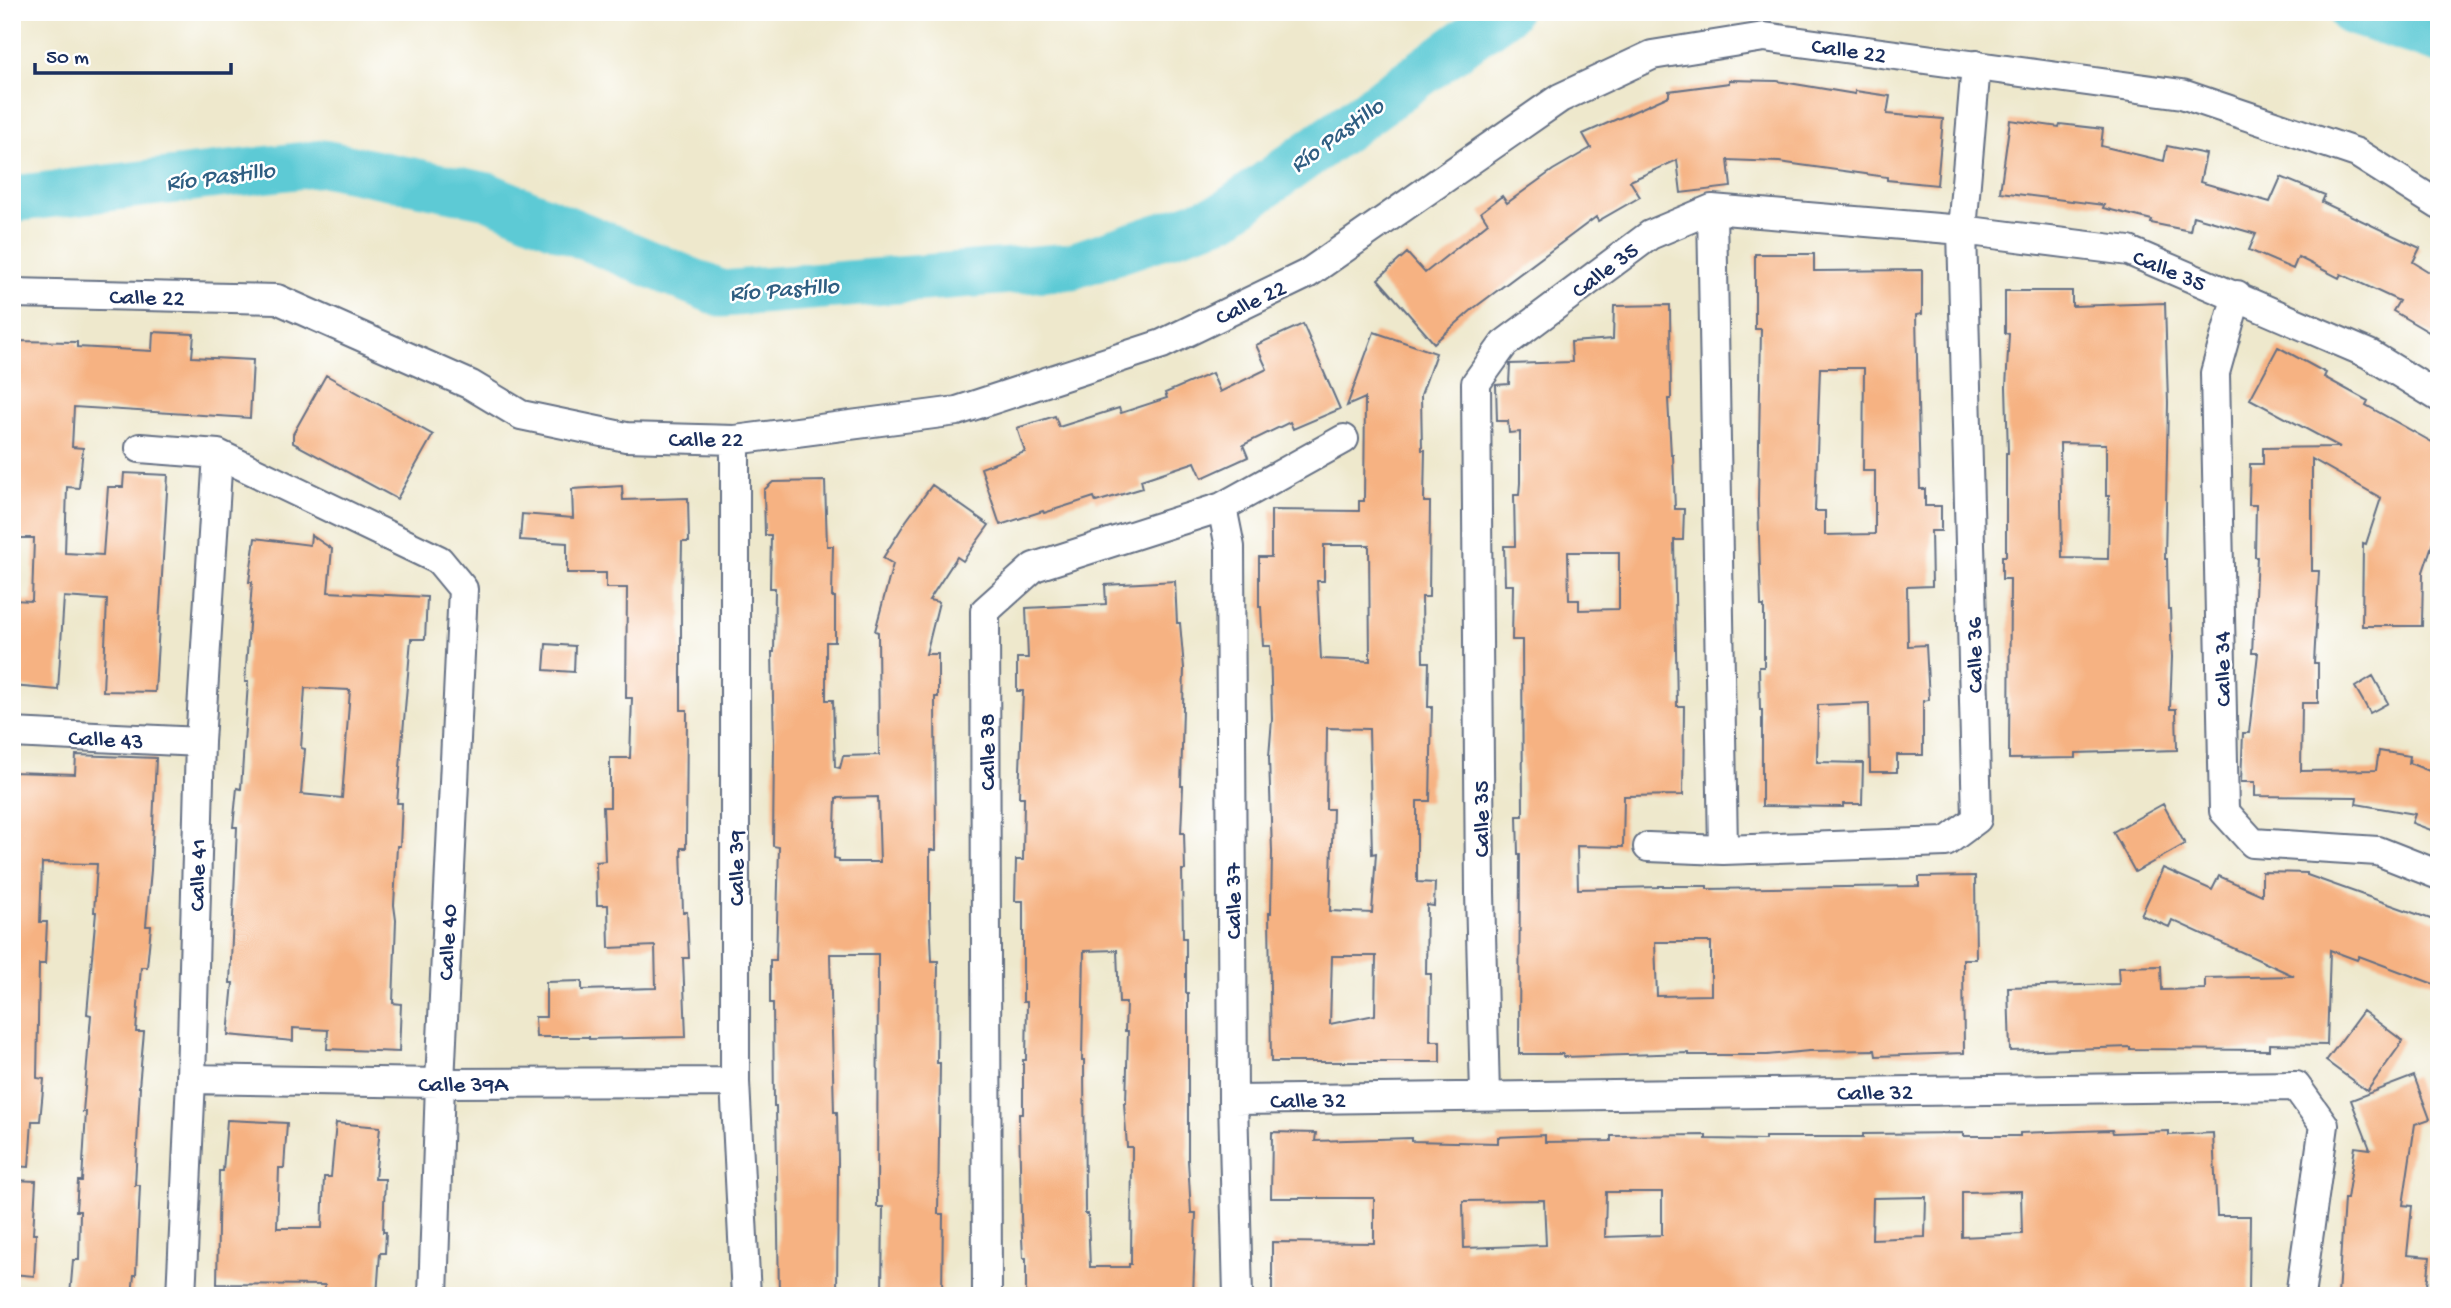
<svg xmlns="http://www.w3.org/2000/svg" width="2451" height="1308" font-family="'Gochi Hand',sans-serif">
<rect width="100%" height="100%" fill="#fff"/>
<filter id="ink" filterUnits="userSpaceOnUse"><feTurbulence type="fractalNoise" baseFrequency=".0143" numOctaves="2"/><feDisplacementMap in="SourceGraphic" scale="14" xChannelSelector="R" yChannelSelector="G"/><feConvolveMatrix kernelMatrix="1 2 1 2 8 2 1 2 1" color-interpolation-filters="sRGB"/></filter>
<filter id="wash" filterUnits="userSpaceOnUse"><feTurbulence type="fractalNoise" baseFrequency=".00686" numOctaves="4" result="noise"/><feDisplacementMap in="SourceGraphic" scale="28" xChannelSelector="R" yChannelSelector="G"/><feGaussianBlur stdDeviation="1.57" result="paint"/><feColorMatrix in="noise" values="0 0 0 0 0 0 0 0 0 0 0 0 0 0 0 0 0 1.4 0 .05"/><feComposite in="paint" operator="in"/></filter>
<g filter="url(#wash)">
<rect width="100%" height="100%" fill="#eee8cc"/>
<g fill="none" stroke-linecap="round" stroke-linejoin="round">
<path stroke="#5dcad5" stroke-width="47" d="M2352,12L2439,40
M12,199L323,163L488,196L722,294L1072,266L1224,215L1506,12"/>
</g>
<g id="blocks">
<path fill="#f6b282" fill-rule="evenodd" d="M1729,80L1777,81L1855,94V91L1890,96L1887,114L1943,119L1937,185L1887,180V177L1779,162L1728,160L1731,187L1681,193L1677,160L1630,181L1640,197L1598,221L1596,217L1474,308L1434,343L1378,279L1407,253L1425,273L1488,223L1481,212L1502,196L1507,203L1553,170L1591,148L1583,134L1669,96V91L1729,83Z
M2010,120L2059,127L2060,124L2103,129L2101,146L2164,161L2167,146L2206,154L2200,182L2270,202L2281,177L2325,195L2322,202L2420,248L2413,262L2439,278V338L2393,311L2399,301L2341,274L2339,278L2298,257L2293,269L2249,250L2256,234L2193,216L2190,231L2151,223L2152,220L2103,208L2104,205L2000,192Z
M1755,254H1814V271L1922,270V314L1916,315L1920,489H1925V506H1941V531H1931L1932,586L1907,587L1908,646L1926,645L1929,700L1923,701V755H1897V772H1870L1869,703L1818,705L1817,762L1863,763L1862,804H1843V807L1762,806V710H1760L1759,667H1764V606H1761L1758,501L1761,329H1755ZM1820,368H1864L1863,471H1875V534L1825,535V511H1815Z
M2005,291H2072V306L2165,303L2168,403L2165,559H2167L2168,609H2170L2172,657L2170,709H2176L2177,750L2076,753V758L2009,759L2010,579H2002V556H2006V453H2008L2006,387L2009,334L2005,333ZM2060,443L2106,444V496H2109L2108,559L2062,558Z
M1670,305L1671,399H1668L1671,455H1673L1675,509H1684L1683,540H1674L1677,706H1684L1683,795L1624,796L1623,847L1577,846L1578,889L1658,887V886H1707V889L1919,886V877L1975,876L1976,959H1963L1964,1053L1876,1056L1875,1050L1809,1051L1767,1055H1689V1053L1563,1057V1054H1519L1520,854H1518L1517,816H1523L1522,640H1512L1513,585H1505L1504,546H1515L1514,495H1519L1520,483V432L1509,433L1508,421H1497L1496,385L1509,384L1510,364L1572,362L1571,342L1613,339L1614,306ZM1568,552H1619V609L1579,610V600H1569ZM1655,942H1711V995L1657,996Z
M1303,324L1340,409L1293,429L1290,422L1243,445L1248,457L1202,478L1195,462L1141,480L1143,488L1096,502L1094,497L1044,513L1043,511L1000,525L981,468L1025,452L1017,428L1055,416L1059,427L1119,408L1121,413L1167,398L1165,393L1212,373L1220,392L1267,369L1256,345Z
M153,332L194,334L192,357L253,360L250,418L74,407L72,447L83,448L79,488L67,487L65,553L103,555L108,487H123L124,473L168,475L155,692L103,691L107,600L64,597L58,690L12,686V600L32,601L34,538H12V341L77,342V347L152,351Z
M1374,332L1436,353L1421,395L1422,450H1425L1424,502H1430L1429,597H1422L1423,662H1429L1428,707H1432L1430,801H1417V882L1435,883L1434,906L1427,905L1426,974H1431L1430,1041H1440V1062H1271L1269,913H1271L1272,852L1269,757L1272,719L1270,646H1263L1261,607H1259V557H1271V510L1359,511V501H1364L1365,398L1347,406ZM1324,545H1369L1370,661L1321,659L1317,581H1324ZM1327,728L1369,729L1372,854L1376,853L1372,913L1330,911L1333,809H1326ZM1332,956H1376L1375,1015L1330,1024Z
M2278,347L2326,373L2324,377L2368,401L2366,405L2439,446V524L2423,572L2422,626H2362L2363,543L2366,544L2381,498L2312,459V571H2319L2314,663H2318V703H2302L2301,771L2376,770L2379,751L2410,756L2409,763L2432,772L2439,758V833L2412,823L2415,814L2356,804L2357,797L2255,796V782H2241L2243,733H2249L2258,653H2252L2257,557H2255L2256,505H2249L2250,464H2263V448L2340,447L2250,399Z
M326,375L433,435L397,499L293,443V434Z
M825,481L827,546H833L832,597H835V642H826V700H833L835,767L840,768L843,756L879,755L878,632L875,631L893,564L883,558L906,521L932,485L989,525L963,561L957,557L929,600L939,602L926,654H938V697H935L936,850H930V912L932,961H938L937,1063H940L938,1214H943L942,1296H882L883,1207H877L878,954H830L834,1112H837L838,1162L837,1296H779L776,1106H774L773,1003H770V960H776L779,847L773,846L774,744L772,652H774L775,588H770L771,535H765L764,490L773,482ZM878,797L880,862H839V859L834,858L836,798Z
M622,486L623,500L688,498L689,542H682L681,592V710H687L686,848H681L683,912H687L689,958H683L686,1037L589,1039V1037H536L535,1017H546V982L582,981V990L656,988L655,946L609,948L608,905H597L596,862L605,861L603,807H610V758H630L632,698H626L627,588H606V573H567V543L520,540L522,514L573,518L572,489Z
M311,535L332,549L328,592L427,597L425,639H411L397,803H402L400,846H397L394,905L396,920L393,1003L401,1004L399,1052L327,1049L328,1030L293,1028V1041L228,1035L233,983H230L237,827H233L237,788L241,789L248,682H245L252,582H249L255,538L310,545ZM305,688L350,690L342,798L301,794L305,749L301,748Z
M1175,581L1177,623H1180L1184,668L1181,786H1183L1181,833H1184L1185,870H1182L1183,938H1186V993H1188V1160L1191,1213H1196L1193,1296H1026V1258H1023L1021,1217L1019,1114H1023V1060H1026L1027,1002H1023V901H1015L1016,860H1023L1024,797H1019L1023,691H1017V658H1028L1026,608L1106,604L1105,585ZM1117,950L1119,1003H1126L1125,1031H1128L1126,1103H1124L1127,1147H1132L1131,1264H1129V1267H1090L1088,1214H1085L1084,1060H1082L1084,951Z
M546,644L575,646L574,672L544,670Z
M2373,676L2388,703L2370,713L2355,687Z
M76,755L156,758L151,870L146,926H151L147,967H141L136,1032H144L139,1087H140L135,1185H140L136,1275H134L132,1296H70L73,1260H79L80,1211H76L78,1181H82L86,1112H83L91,1015L87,1014L96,912H94L97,864L42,863L40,922H47L45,964H39L37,1078L44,1079L40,1121H32L29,1167L12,1166V772L75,774Z
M2163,804L2185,844L2135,872L2113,832Z
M2163,868L2212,890L2219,876L2262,895V872L2307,873V875L2439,922V986L2359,956L2357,960L2330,950L2327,1045L2269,1044V1050L2130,1049V1047L2010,1051L2008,987L2119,984L2118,967L2161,966L2162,990L2205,989V978L2294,976L2172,920L2169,927L2141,915Z
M2363,1011L2403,1041L2367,1091L2326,1061Z
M2414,1076L2430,1119L2415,1124L2403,1205L2412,1206L2407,1255L2430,1257L2426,1296H2338L2344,1199H2347L2355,1147L2370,1149L2351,1100Z
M227,1120L287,1123L284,1168H279L277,1228H322L324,1177H331L336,1123L380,1127L375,1179H385L383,1232H386L385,1253H380L377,1296H324L325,1285L217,1284L219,1171H223Z
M2112,1130L2113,1133L2169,1131V1135L2213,1133L2217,1216H2250L2249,1293L2034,1296H1272V1242L1374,1243V1198H1271L1272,1132L1316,1133L1315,1141L1411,1138V1141L1498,1143V1137L1545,1135V1142L1611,1141V1136L1706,1135V1139L1765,1140V1137H1863V1134L1963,1133V1136H2020V1133ZM2021,1191L2022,1234L1962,1237V1192ZM1606,1192H1662V1235L1605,1237ZM1926,1197L1925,1237L1872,1239L1873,1198ZM1544,1200L1546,1245L1464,1248L1463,1201Z
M12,1180L36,1181L33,1234H36L34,1276L12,1274Z"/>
</g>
</g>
<g filter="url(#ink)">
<use href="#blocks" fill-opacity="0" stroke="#657084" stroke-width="2"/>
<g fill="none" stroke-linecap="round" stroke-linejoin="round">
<defs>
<path id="street" d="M1712,209L1723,850
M12,293L277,299L471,385L521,415L626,437L735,440L957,411L1162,344L1307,274L1560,98L1652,55L1764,37L2182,94L2357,153L2439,205
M2237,295L2215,373L2224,811L2253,843L2378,851L2439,875
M735,440V1082L746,1296
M140,448L218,454L439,560L463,589L440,1083L433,1296
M1222,507L1230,547L1233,1100L1238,1296
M12,733L200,742
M1648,847L1723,850L1946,842L1977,819L1962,230L1976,65
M191,1079L440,1083L735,1082
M1485,1095L1480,892L1476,383L1504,344L1650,235L1712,209L1962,230L2129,251L2369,354L2439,397
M1233,1100L2296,1086L2324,1125L2300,1296
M181,1296L191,1079L200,742L218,454
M987,1296L985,611L1034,567L1222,507L1344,439"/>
</defs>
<use href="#street" stroke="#657084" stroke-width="32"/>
<use href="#street" stroke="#fff" stroke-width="28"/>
</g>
</g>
<g text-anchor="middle" stroke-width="5" stroke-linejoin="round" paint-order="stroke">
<g font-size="23" fill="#1b2f5e" stroke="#fff">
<text transform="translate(1849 49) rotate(8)" y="8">Calle 22</text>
<text transform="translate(1604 269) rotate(-37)" y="8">Calle 35</text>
<text transform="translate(2170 269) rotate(22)" y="8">Calle 35</text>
<text transform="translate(147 296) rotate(1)" y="8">Calle 22</text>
<text transform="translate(1250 301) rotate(-26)" y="8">Calle 22</text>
<text x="706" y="446">Calle 22</text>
<text transform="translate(1973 655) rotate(-91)" y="8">Calle 36</text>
<text transform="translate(2221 669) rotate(-91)" y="8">Calle 34</text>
<text transform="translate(106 738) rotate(3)" y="8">Calle 43</text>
<text transform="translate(986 752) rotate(-90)" y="8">Calle 38</text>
<text transform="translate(1480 819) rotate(-90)" y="8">Calle 35</text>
<text transform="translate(735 868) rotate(-90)" y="8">Calle 39</text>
<text transform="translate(196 875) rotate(-89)" y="8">Calle 41</text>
<text transform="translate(1232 901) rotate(-90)" y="8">Calle 37</text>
<text transform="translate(446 942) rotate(-87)" y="8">Calle 40</text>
<text x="463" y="1091">Calle 39A</text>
<text transform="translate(1875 1091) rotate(-1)" y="8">Calle 32</text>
<text transform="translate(1308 1099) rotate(-1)" y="8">Calle 32</text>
</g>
<g font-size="24" font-style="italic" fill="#2f5e82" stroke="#fff">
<text transform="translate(1336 134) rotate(-36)" y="8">Río Pastillo</text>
<text transform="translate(220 175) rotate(-7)" y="8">Río Pastillo</text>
<text transform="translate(784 288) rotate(-4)" y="8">Río Pastillo</text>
</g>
</g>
<rect width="2451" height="1308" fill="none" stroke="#fff" stroke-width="42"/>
<path d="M35 63v10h196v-10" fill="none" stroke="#1b2f5e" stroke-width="3.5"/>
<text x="46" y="63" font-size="21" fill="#1b2f5e" stroke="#ffffff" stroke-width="5" paint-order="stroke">50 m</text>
</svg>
